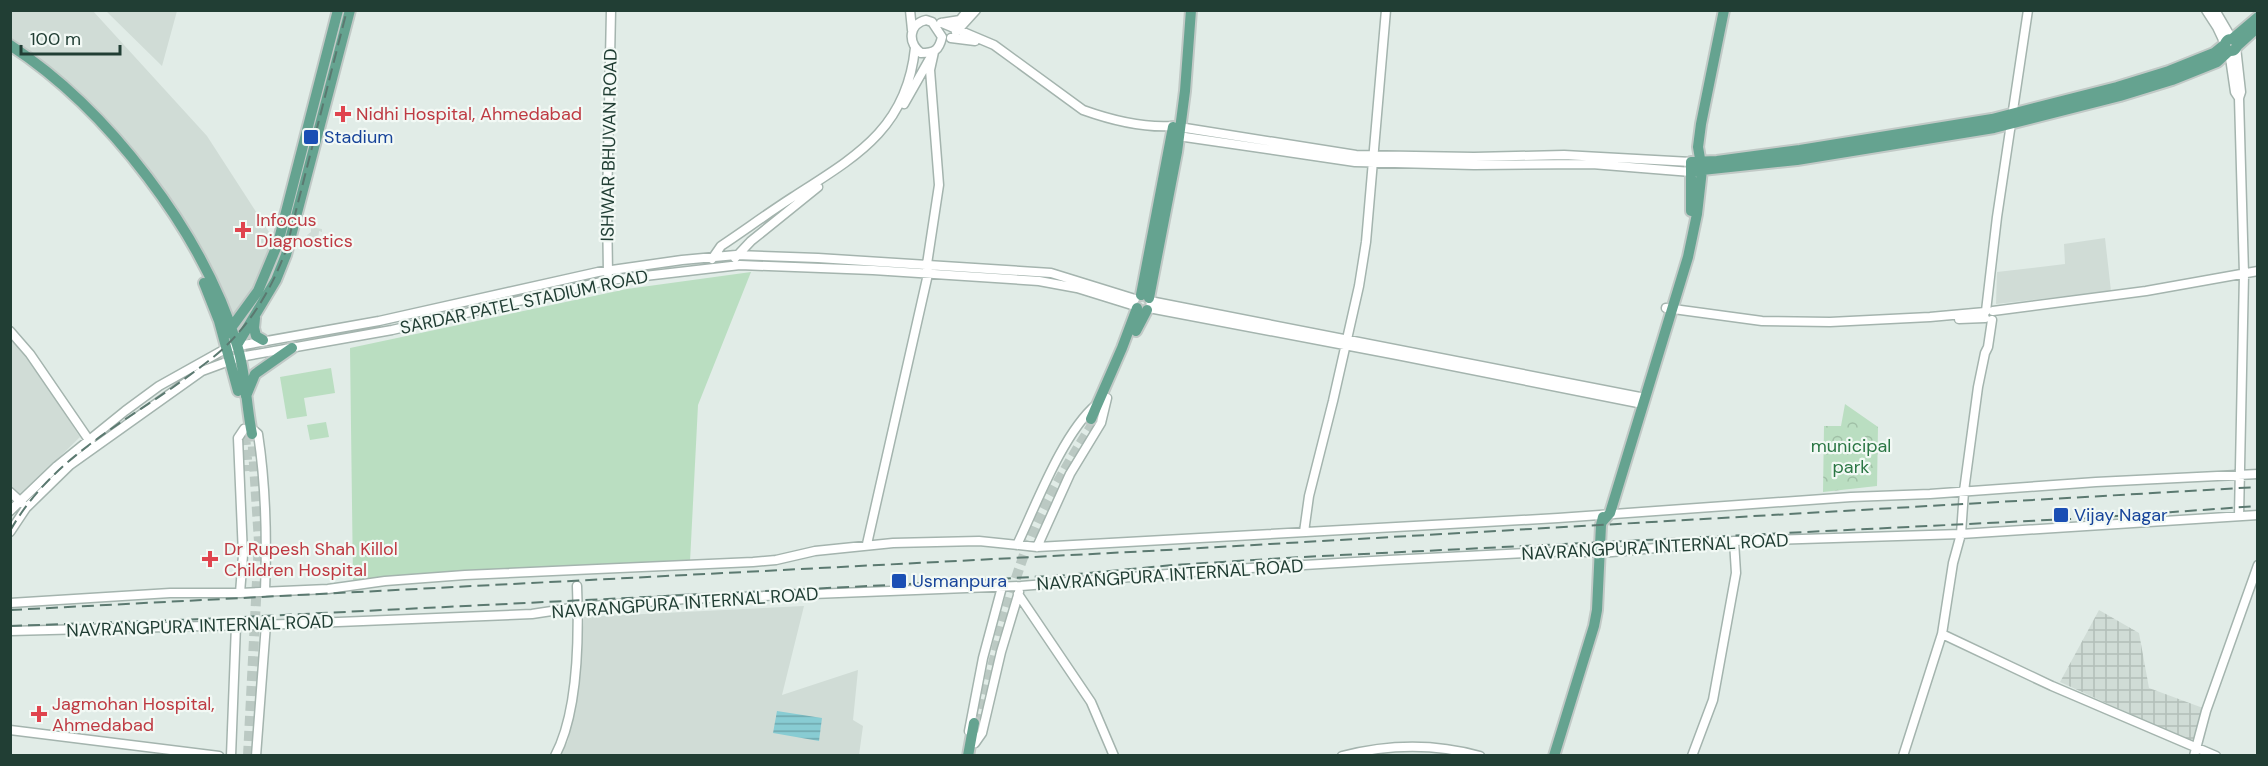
<svg xmlns="http://www.w3.org/2000/svg" width="2268" height="766" font-family="'DM Sans',sans-serif">
<defs>
<pattern id="industrial-grid" width="8" height="8" patternUnits="userSpaceOnUse" patternTransform="scale(1.5)"><rect width="8" height="8" fill="#d0dcd6"/><path d="M0 4h8M4 0v8" fill="none" stroke="#b2beb8"/></pattern>
<pattern id="park-crowns" width="20" height="18" patternUnits="userSpaceOnUse" patternTransform="scale(1.5)"><rect width="20" height="18" fill="#badec1"/><path d="M2 6a3 3 0 1 1 6 0M12 15a3 3 0 1 1 6 0" fill="none" stroke="#a0c0a6"/></pattern>
<pattern id="water-rules" width="6" height="5" patternUnits="userSpaceOnUse" patternTransform="scale(1.5)"><rect width="6" height="5" fill="#88ccd3"/><path d="M0 2.5h6" fill="none" stroke="#6fa7ac"/></pattern>
</defs>
<rect width="100%" height="100%" fill="#e1ece7"/>
<path fill="#d0dcd6" d="M10,11H93L207,136L269,232L277,236L264,273L233,321L156,181L11,40Z
M106,11H177L162,66Z
M311,227L322,229V232L319,231L318,240L323,244L322,248L312,247L313,244L308,243L307,235L311,232Z
M2105,238L2111,291L1996,304L1997,272L2065,264L2064,244Z
M10,339L27,357L80,437L20,496L11,488Z
M804,606L782,695L858,670L853,720L863,726L859,755L560,756L568,741L571,726L578,685L584,617Z"/>
<path fill="url(#industrial-grid)" d="M2099,610L2139,633L2149,688L2203,708L2194,743L2060,682Z"/>
<path fill="#badec1" d="M751,272L698,405L690,562L353,581L350,348L627,289Z
M331,368L335,393L304,398L307,416L287,419L280,377Z
M326,422L329,437L310,440L307,425Z"/>
<path fill="url(#park-crowns)" d="M1845,404L1878,427L1877,486L1823,492L1824,426H1841Z"/>
<path fill="url(#water-rules)" d="M777,711L822,718L819,741L773,733Z"/>
<g fill="none" stroke-linecap="round" stroke-linejoin="round">
<path stroke="#bbc9c3" stroke-width="10" stroke-dasharray="10 5" stroke-linecap="butt" d="M245,435L248,471
M979,724C994,660 1007,595 1032,534C1050,492 1074,453 1099,414
M248,756L259,542L252,434"/>
<defs>
<path id="minor" d="M910,10L912,30
M2206,10L2217,27L2225,44
M2215,10L2232,39
M926,20L932,22L942,37C939,50 935,53 921,53C907,42 909,24 926,20Z
M941,23L960,20L968,10
M942,23L994,45L1083,110C1111,120 1144,128 1173,126
M956,32L976,10
M951,38L975,41
M2236,47L2241,92L2239,98L2244,274L2239,516
M2229,51L2235,92L2239,98
M904,104L929,60
M1179,127L1356,155L1474,157L1564,155L1691,162
M1178,136L1355,162L1474,165L1592,164L1691,172
M735,258L751,241L818,187
M712,259L721,246C745,230 768,213 793,197C855,157 907,129 915,48
M608,274L607,206L611,10
M1150,301L1645,398
M1149,308L1397,355L1643,404
M1666,308L1762,321L1830,322L1930,317L1985,312
M1986,311L1997,217L2028,10
M1993,311L2146,291L2258,271
M1959,319L1985,318
M10,331L30,354L91,443
M251,428L258,434C266,486 267,539 265,592
M10,492L22,503
M10,511L57,466L125,411L159,386L227,348L379,321L598,272L682,260L736,255L818,258L1051,273L1135,299
M10,532L26,508L70,465L202,371L240,357L392,330L610,280L740,265L873,270L1039,281L1077,288L1135,306
M1304,532L1309,496L1333,401L1359,286L1366,242L1386,10
M867,544L928,274L927,264L939,185L930,70L934,52
M1017,545C1036,505 1063,433 1096,405
M1037,547L1070,474L1101,423L1107,398
M240,593L243,555L238,438L244,429
M1018,594L1091,702L1114,756
M10,603L170,593H240L328,589L385,581L465,575L753,562L776,560L815,551L893,543L979,541L1037,547L1558,518L1851,497L1930,494L2096,482L2258,474
M10,631L289,624L532,614L578,607L686,599L1021,586L1217,570L1389,560L1568,551L1601,553L1734,541L1961,534L2258,515
M1942,634L2052,686L2216,756
M10,730L219,756
M969,731L983,658L1002,587
M975,743L982,733L1001,652L1019,592
M231,756L236,625
M256,756L266,624
M555,756C579,711 579,636 577,586
M1342,756C1388,744 1434,743 1480,756
M1692,756L1713,700L1736,573L1734,541
M1903,756L1942,634L1953,563L1961,534L1964,491L1978,387L1985,353L1988,347L1992,320
M2194,756L2206,711L2258,565"/>
<path id="major" d="M1724,10L1701,124L1698,147L1702,170L1691,172V162L1717,161L1800,150L1992,119L2117,87L2169,71L2214,53L2225,44
M2232,39L2258,17
M2225 45a6 6 0 1 1 12 0a6 6 0 1 1-12 0Z
M10,45C108,109 203,233 237,345C246,373 246,405 252,434
M2236,47L2258,27
M1691,172V211
M204,283L219,321L238,391
M1141,295L1173,127
M1149,298L1177,152L1185,91L1191,10
M255,318L254,328L256,336L263,340
M1136,331L1147,310
M230,333L231,328L258,291L278,243L338,10
M237,345L276,280L286,255L350,10
M246,396L255,374L292,348
M1091,419L1122,348L1137,308
M1602,522L1610,513L1688,257L1697,214L1702,170L1797,160L1994,128L2120,96L2172,80L2217,62L2229,51
M968,756L974,723
M1554,756L1594,626L1597,610L1601,525L1603,517"/>
</defs>
<use href="#minor" stroke="#a4b4ae" stroke-width="11"/>
<use href="#major" stroke="#c1c9c6" stroke-width="14"/>
<use href="#minor" stroke="#fff" stroke-width="8"/>
<use href="#major" stroke="#65a390" stroke-width="10"/>
<path stroke="#5b7970" stroke-width="2" stroke-dasharray="12 6" stroke-linecap="butt" d="M10,531C47,465 112,429 172,388C195,371 221,354 239,332C260,308 275,280 286,250L347,10
M10,610L1149,551L2258,487
M10,626L202,619L909,584L1067,575L1173,565L1302,557L2089,518L2258,506"/>
</g>
<g fill="#e0444e" stroke="#f2f9f5" stroke-width="2">
<path d="M340 105h6v6h6v6h-6v6h-6v-6h-6v-6h6z"/>
<path d="M240 221h6v6h6v6h-6v6h-6v-6h-6v-6h6z"/>
<path d="M207 550h6v6h6v6h-6v6h-6v-6h-6v-6h6z"/>
<path d="M36 705h6v6h6v6h-6v6h-6v-6h-6v-6h6z"/>
</g>
<g fill="#1a4fb4" stroke="#f2f9f5" stroke-width="2">
<rect x="303" y="129" width="16" height="16" rx="3"/>
<rect x="2053" y="507" width="16" height="16" rx="3"/>
<rect x="891" y="573" width="16" height="16" rx="3"/>
</g>
<g text-anchor="middle" stroke-width="4.5" stroke-linejoin="round" paint-order="stroke">
<g font-size="18" fill="#be3a42" stroke="#f2f9f5" text-anchor="start">
<text x="356" y="120">Nidhi Hospital, Ahmedabad</text>
<text x="256" y="226">Infocus<tspan x="256" dy="21">Diagnostics</tspan></text>
<text x="224" y="555">Dr Rupesh Shah Killol<tspan x="224" dy="21">Children Hospital</tspan></text>
<text x="52" y="710">Jagmohan Hospital,<tspan x="52" dy="21">Ahmedabad</tspan></text>
</g>
<g font-size="18" fill="#164399" stroke="#f2f9f5" text-anchor="start">
<text x="324" y="143">Stadium</text>
<text x="2074" y="521">Vijay Nagar</text>
<text x="912" y="587">Usmanpura</text>
</g>
<g font-size="18" fill="#213e34" stroke="#f2f9f5">
<text transform="translate(609 145) rotate(-89)" y="6">ISHWAR BHUVAN ROAD</text>
<text transform="translate(524 302) rotate(-12)" y="6">SARDAR PATEL STADIUM ROAD</text>
<text transform="translate(1655 547) rotate(-3)" y="6">NAVRANGPURA INTERNAL ROAD</text>
<text transform="translate(1170 575) rotate(-4)" y="6">NAVRANGPURA INTERNAL ROAD</text>
<text transform="translate(685 603) rotate(-4)" y="6">NAVRANGPURA INTERNAL ROAD</text>
<text transform="translate(200 626) rotate(-2)" y="6">NAVRANGPURA INTERNAL ROAD</text>
</g>
<g font-size="18" fill="#2a7643" stroke="#f2f9f5">
<text x="1851" y="452">municipal<tspan x="1851" dy="21">park</tspan></text>
</g>
</g>
<rect width="2268" height="766" fill="none" stroke="#213e34" stroke-width="24"/>
<path d="M21 45v9h99v-9" fill="none" stroke="#213e34" stroke-width="3"/>
<text x="30" y="45" font-size="18" fill="#213e34" stroke="#f2f9f5" stroke-width="4.5" paint-order="stroke">100 m</text>
</svg>
